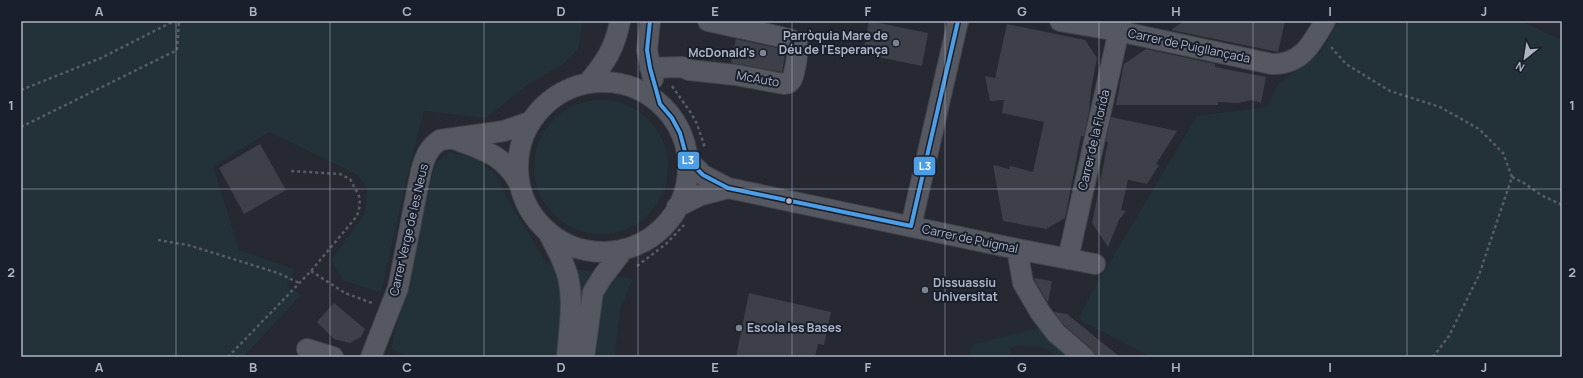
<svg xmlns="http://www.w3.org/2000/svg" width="1583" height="378" font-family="Manrope,sans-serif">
<rect width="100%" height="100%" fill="#262932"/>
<path fill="#233238" d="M21,21H583L578,49L563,64L527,85L486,118L424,111L405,186L381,293L343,280L331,260L365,213L367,188L358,175L269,132L213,166L239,250L294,269L287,286L301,295L243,357H21Z
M1339,21H1521L1562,40V357H1151L1078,319L1095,287L1197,116L1267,107L1278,84L1319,54Z
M534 167a67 67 0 1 1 134 0a67 67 0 1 1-134 0Z
M450,152L479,160L498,176L504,193L547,264L633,279L620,308L615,357H409L391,349L435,164Z
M1042,327L1078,357H1058L1047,349L1041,347L1017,345L1010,349L1011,357H970L972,345Z"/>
<path fill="#3d4049" d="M869,21L928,33L922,66L863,54Z
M1184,21H1285L1278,52L1171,30Z
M1007,24L1085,40L1097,58L1091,89L1089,112L1084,136H1081L1065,218L1046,229L1003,221L999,199L993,165L1009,169L1010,166L1033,172L1044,122L1002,113L1004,100L990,101L985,76L995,78Z
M736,39L786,50L782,72L731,63Z
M1146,49L1215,64V67L1266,77L1261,103L1252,100L1238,103L1218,102V105H1116L1124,64Z
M1111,117L1177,131L1156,164L1159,165L1147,184L1128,180L1121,210L1126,211L1119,220L1108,247L1092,223L1108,142L1106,141Z
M260,144L286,190L244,214L219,168Z
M1034,278L1052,281L1048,303L1034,279Z
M749,293L831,312L824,345L818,344L815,357H736Z
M334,303L365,329L361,337L350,343L334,339L317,322Z
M1054,312L1067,314L1120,357H1095L1092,349L1064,325Z"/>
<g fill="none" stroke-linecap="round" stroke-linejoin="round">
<defs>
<path id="minor" d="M650,21L647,50L653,79
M1060,21L1118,31L1272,64C1301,65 1312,44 1325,21
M650,68L682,67L689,70L736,75L784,84C787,84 790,83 792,79C795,72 799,50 797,43L792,40L781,37L708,21
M518 167a85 85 0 1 1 170 0a85 85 0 1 1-170 0Z
M588,83C605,63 615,48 620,21
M454,139C483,150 503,154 519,183
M687,159L703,175L728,188L1017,249L1095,264
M677,207L701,195L728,188
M911,226L958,21
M548,232C555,246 564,261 568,277C574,303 569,331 567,357
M1017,249L1023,283L1040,312L1056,333L1084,357
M1068,259L1121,21
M307,349L333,357
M371,357L398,288L421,171C425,157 428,148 440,140L504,131L530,122
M584,357L593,292L603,276L624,249"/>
</defs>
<use href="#minor" stroke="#42444b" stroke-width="22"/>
<path stroke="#585c65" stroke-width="2.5" stroke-dasharray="3 3" stroke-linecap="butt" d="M1331,47L1346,64L1390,91L1440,107L1479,129L1503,153L1512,177L1479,275L1449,336L1433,357
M672,86L691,113L697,124L705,148
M21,90L101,58L174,21
M21,127L177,50L179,21
M1512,177L1524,183L1541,195L1562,205
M158,240L188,245L278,273L299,283
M637,266L666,244L684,225
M311,271L345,293L372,303
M228,357L311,271L357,216L360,205L359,196L350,179L340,174L291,171"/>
<use href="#minor" stroke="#565861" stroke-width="20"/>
<defs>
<path id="bus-1" d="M650,21L647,50L650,68L660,104L672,118L680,133L687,159L703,175L728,188L911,226L958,21"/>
</defs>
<use href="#bus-1" stroke="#191f2d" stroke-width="7"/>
<use href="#bus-1" stroke="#4d9ee5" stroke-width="4"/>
</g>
<path fill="none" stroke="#aeb4c5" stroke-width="1" stroke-opacity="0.55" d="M176,21V357M330,21V357M484,21V357M638,21V357M792,21V357M945,21V357M1099,21V357M1253,21V357M1407,21V357M21,189H1562"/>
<g fill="#7e8392" stroke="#191f2d" stroke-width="1.5">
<circle cx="896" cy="43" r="4"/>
<circle cx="763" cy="53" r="4"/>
<circle cx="925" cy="290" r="4"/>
<circle cx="739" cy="328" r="4"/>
</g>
<circle fill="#aeb4c5" stroke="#191f2d" stroke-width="1.5" cx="789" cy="201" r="3.5"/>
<g text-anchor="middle" stroke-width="4" stroke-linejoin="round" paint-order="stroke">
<g font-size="12" font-weight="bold" fill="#aeb4c5" stroke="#191f2d" text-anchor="end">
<text x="888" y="40">Parròquia Mare de<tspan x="888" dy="14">Déu de l'Esperança</tspan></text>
<text x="755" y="57">McDonald's</text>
<text x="933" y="287" text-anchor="start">Dissuassiu<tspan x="933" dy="14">Universitat</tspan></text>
<text x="747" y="332" text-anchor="start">Escola les Bases</text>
</g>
<g font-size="12" fill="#aeb4c5" stroke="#191f2d">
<text transform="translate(1189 46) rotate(12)" y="4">Carrer de Puigllançada</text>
<text transform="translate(758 79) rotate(10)" y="4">McAuto</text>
<text transform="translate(1094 140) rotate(-77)" y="4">Carrer de la Florida</text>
<text transform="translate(409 230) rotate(-77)" y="4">Carrer Verge de les Neus</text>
<text transform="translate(970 239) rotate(12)" y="4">Carrer de Puigmal</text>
</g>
</g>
<g stroke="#191f2d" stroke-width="1.5">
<rect x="677" y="151" width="23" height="19" rx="4" fill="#4d9ee5"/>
<rect x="913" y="156" width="23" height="20" rx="4" fill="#4d9ee5"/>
</g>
<g font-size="11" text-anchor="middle" font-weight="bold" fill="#fff">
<text x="688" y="164">L3</text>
<text x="925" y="170">L3</text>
</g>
<rect width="1583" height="378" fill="none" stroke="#191f2d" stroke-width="44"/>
<g transform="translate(1525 58) rotate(210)" stroke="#191f2d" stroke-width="3" paint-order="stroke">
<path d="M0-3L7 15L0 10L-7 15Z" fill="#aeb4c5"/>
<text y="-6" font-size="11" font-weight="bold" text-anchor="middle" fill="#aeb4c5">N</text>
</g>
<rect x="22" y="22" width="1539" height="334" fill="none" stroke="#aeb4c5" stroke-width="1.5"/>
<g font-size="13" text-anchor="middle" font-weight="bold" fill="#aeb4c5">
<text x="99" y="16">A</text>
<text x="253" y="16">B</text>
<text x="407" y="16">C</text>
<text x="561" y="16">D</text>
<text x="715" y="16">E</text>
<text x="868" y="16">F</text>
<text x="1022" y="16">G</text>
<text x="1176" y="16">H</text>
<text x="1330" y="16">I</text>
<text x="1484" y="16">J</text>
<text x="11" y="110">1</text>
<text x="1572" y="110">1</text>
<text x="11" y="277">2</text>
<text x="1572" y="277">2</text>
<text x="99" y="372">A</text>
<text x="253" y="372">B</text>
<text x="407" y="372">C</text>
<text x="561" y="372">D</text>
<text x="715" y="372">E</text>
<text x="868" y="372">F</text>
<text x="1022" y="372">G</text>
<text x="1176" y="372">H</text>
<text x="1330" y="372">I</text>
<text x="1484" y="372">J</text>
</g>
</svg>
